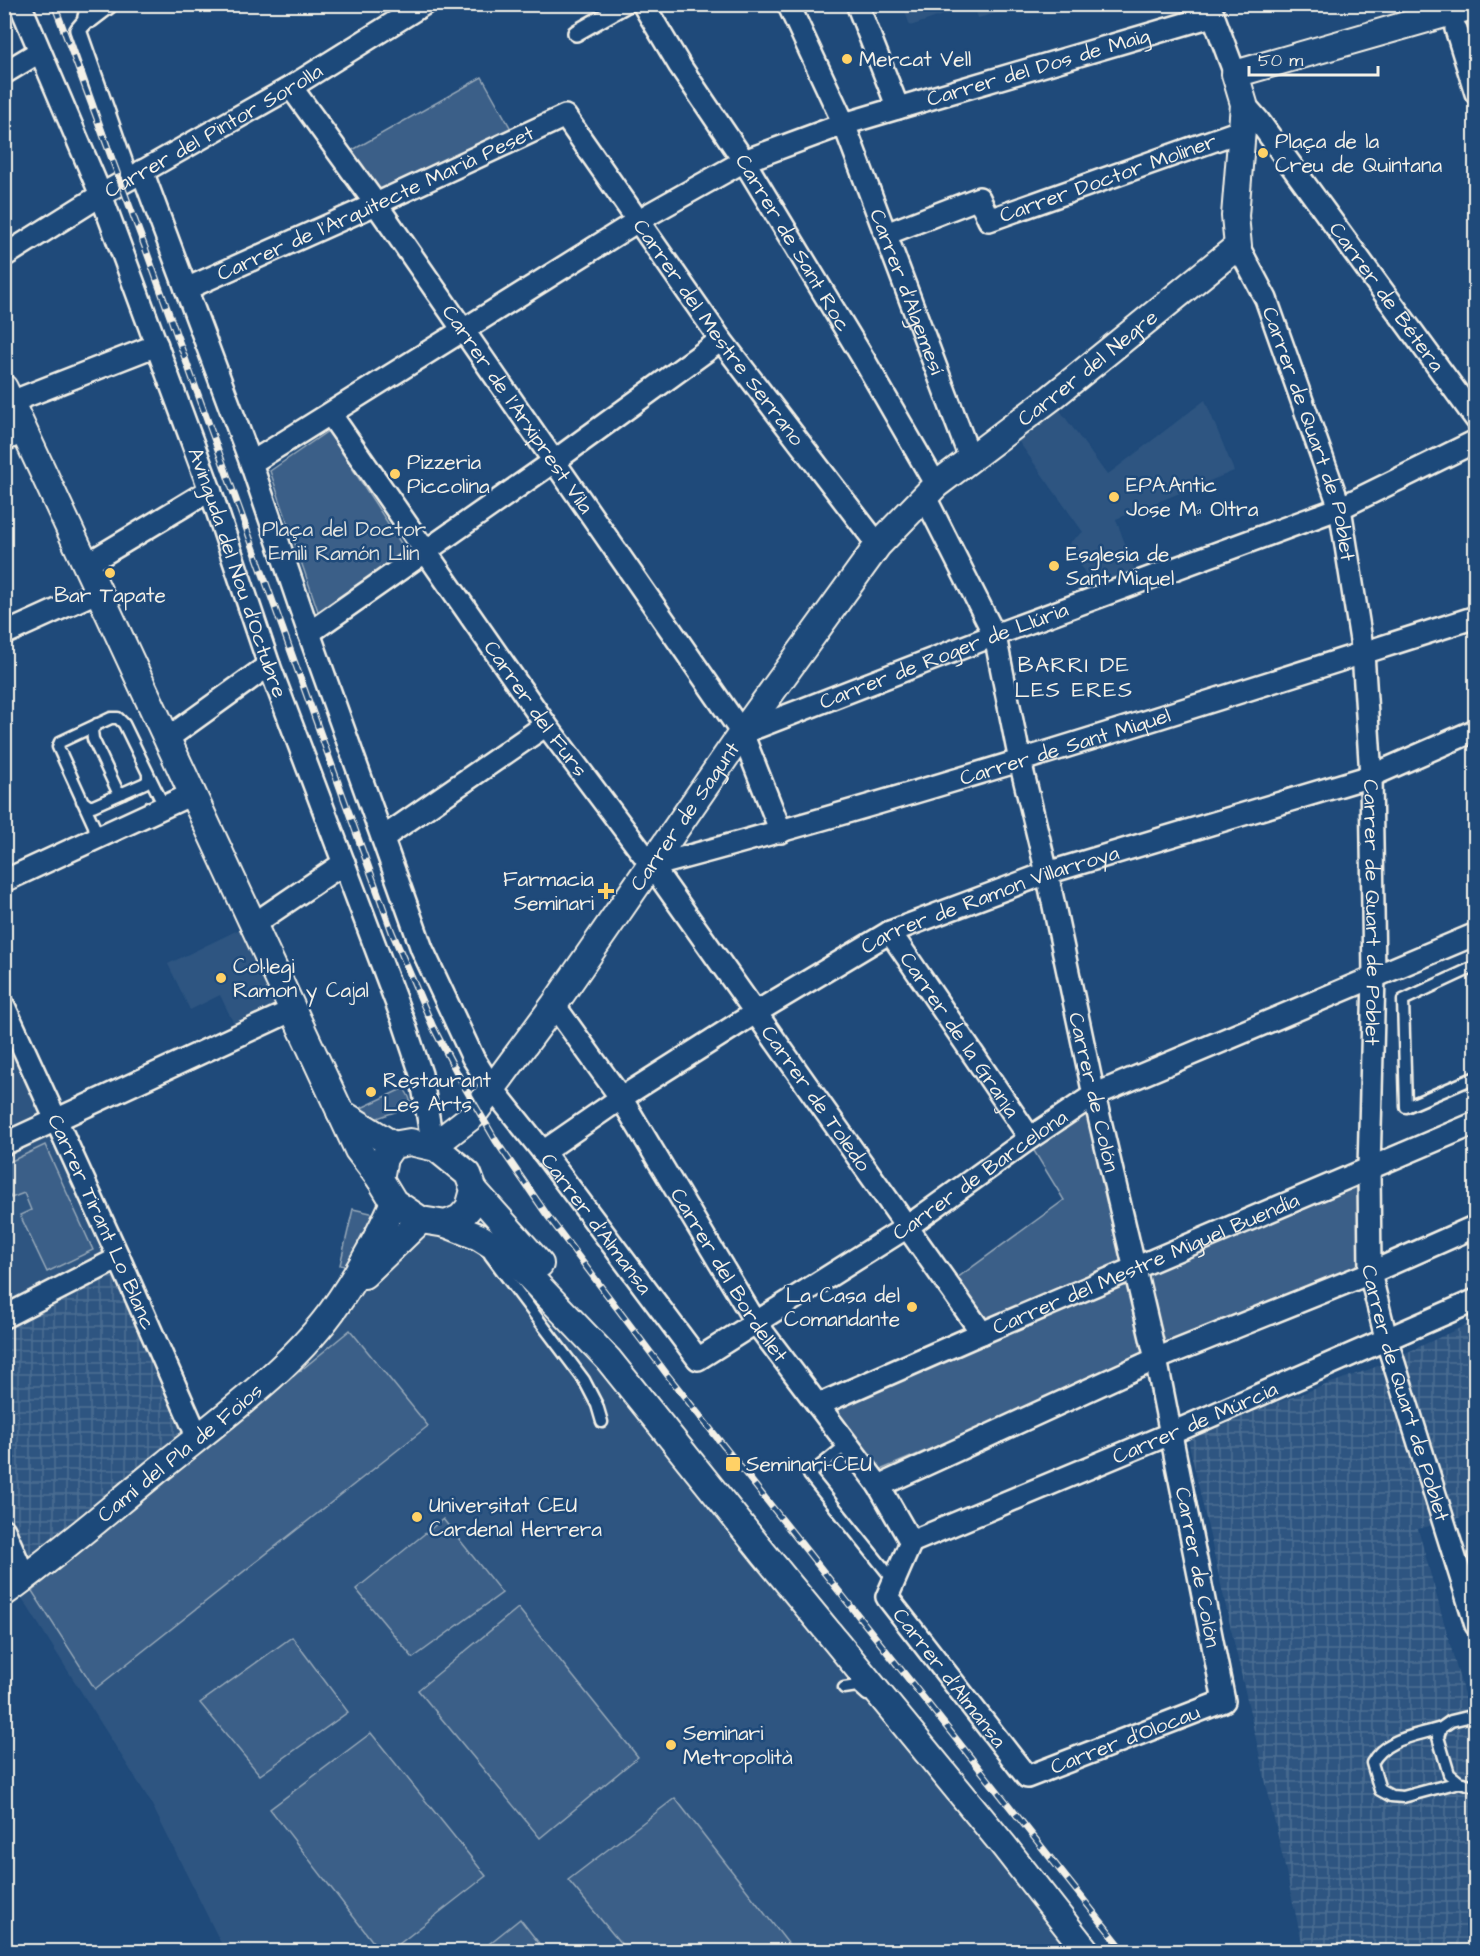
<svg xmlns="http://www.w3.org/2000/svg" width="1480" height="1956" font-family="'Architects Daughter',sans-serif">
<defs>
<pattern id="industrial-grid" width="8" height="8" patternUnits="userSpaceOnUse" patternTransform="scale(1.5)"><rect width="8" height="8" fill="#2d5581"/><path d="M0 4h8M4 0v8" fill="none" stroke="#4c6e93"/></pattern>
</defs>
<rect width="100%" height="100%" fill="#1f4a7a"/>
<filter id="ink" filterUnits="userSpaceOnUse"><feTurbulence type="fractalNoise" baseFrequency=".0167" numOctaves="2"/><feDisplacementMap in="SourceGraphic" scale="12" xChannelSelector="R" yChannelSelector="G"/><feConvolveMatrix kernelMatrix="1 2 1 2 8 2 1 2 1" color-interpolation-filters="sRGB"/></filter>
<g filter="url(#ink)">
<path fill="#2d5581" d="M903,5V4L1028,5L978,18L974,5L910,26Z
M1051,398L1107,475L1205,400L1234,471L1116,519L1139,582L1098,598L1069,543L1083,532L1009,428Z
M242,928L279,1004L234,1024L220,995L190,1010L168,964Z
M4,1006L119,1258L4,1317Z
M421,1226L480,1245L543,1297L632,1399L1072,1951H225L150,1801L17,1590L289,1371Z"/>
<path fill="url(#industrial-grid)" d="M119,1258L198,1438L5,1593V1317Z
M1475,1321V1512L1456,1519L1418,1529L1475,1734V1951H1304L1187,1435L1373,1368Z"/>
<path fill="#3a5f88" stroke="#97a8b8" stroke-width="1.5" d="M482,77L511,129L378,194L349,152Z
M328,431L408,554L319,614L270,471Z
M404,1088L409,1097L412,1106L369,1121L357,1110Z
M1092,1104L1133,1266L985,1328L953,1281L1064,1200L1031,1146Z
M45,1145L93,1250L47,1272L20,1215L31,1210L24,1193L11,1198L5,1185V1164Z
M1366,1175V1268L1159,1353L1141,1272Z
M353,1209L375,1214L364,1241L345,1266L340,1265Z
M1133,1275L1152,1356L880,1470L830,1407Z
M350,1330L428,1426L95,1689L32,1591Z
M443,1519L502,1593L413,1658L356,1589Z
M518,1608L638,1757L540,1838L418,1690Z
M292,1637L348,1712L260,1775L200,1703Z
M371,1733L486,1876L390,1951H380L270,1809Z
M675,1798L794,1951H627L568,1880Z
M520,1919L545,1951H480Z"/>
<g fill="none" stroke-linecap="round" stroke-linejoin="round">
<defs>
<path id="service" d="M97,724L92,730L93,739L117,790L123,793
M82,801L89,806H93L145,783L148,780V774
M91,839L95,833L94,826L58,747L60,742L111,718H118L124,724L159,796L164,803L169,804
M1476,966L1403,1000L1406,1107L1476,1077
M490,1255L584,1380L597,1405L602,1422
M847,1444L809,1475L894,1581
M844,1688L857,1686L867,1695
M1476,1715L1451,1721L1441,1728L1438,1737L1449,1774L1459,1782L1471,1785L1476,1784
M1441,1728C1416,1736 1385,1738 1372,1763L1380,1790L1391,1796L1403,1797L1459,1782"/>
<path id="pedestrian" d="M85,4L89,17L78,30L130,178
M576,33L627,4"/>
<g id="minor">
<path id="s1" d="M20,4L101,195L210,490L269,665L403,1020L421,1074L433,1147"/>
<path id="s2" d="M643,4L680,66L744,161L863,358L936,485"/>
<path d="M797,4L790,8L844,124L898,108L857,4"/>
<path d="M1209,4L1235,74"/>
<path d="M89,17L106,4"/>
<path d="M1456,29L1476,93"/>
<path d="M4,73L39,52"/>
<path id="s3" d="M291,87L376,204L742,733L781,832"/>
<path id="s4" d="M1244,104L1258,120L1476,419"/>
<path id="s5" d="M898,108L1212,16"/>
<path id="s6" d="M142,171L251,463L309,633L422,949L473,1058L492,1088L543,1152L698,1359L907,1227L1030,1138L1094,1095L1476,934"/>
<path id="s7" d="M886,234L979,198L989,220L1243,130"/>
<path id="s8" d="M1238,246L1266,299L1340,508L1363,653L1371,776L1374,976L1369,1168L1370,1273L1386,1338L1476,1625"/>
<path id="s9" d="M4,256L101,195L291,87L424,4"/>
<path id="s10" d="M186,289L376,204L565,116L721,340L878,545"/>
<path d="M11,402L157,345"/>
<path id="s11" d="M331,415L546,725L652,866L982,1333"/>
<path d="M4,440L25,431"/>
<path id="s12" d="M251,463L639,220L744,161L844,124L970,458"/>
<path d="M87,564L210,490"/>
<path d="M309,633L553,462L721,340"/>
<path d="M4,634L99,591"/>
<path id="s13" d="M742,733L1000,633L1340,508L1476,441"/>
<path d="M168,738L269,665"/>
<path d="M384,837L546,725"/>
<path id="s14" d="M652,866C929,793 1202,704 1476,617"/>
<path d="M4,881L194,793"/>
<path d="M254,924L344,863"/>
<path id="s15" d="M890,932L1030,1138"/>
<path id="s16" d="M554,1005L621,1098L756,1323L879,1486L911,1542"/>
<path id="s17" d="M4,1006L119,1258L198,1438"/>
<path d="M4,1144L293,1010"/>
<path id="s18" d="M543,1152L621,1098L755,1013L890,932L1047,873L1371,776L1476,730"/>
<path d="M4,1317L119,1258"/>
<path id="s19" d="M818,1405L982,1333L1476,1123"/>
<path d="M879,1486L1156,1359L1370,1273L1476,1226"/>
<path d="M4,1530L25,1578"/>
<path id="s20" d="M911,1542L887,1597L1027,1777L1224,1701L1156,1359L1094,1095L1047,873L1020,761L995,636L925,497"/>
<path id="s21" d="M911,1542L1172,1433L1476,1300"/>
</g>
<g id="tertiary">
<path d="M4,388L358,1150L380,1179"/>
<path d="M340,1112L393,1145"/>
<path d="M410,1142L436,1148L468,1174L474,1190L469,1208L460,1218L446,1224L421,1220L394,1202L380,1179L384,1158L393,1145Z"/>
<path id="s22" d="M436,1148L445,1137L472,1116L554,1005L742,733L878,545L936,485L1051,398L1238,246L1235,216L1244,104L1235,74L1476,5"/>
<path d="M474,1190L540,1264"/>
<path d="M446,1224L479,1237L503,1252L525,1272L608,1359L765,1555L1004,1846L1087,1952"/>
<path d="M364,1275L421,1220"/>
<path id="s23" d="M4,1593C60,1553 111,1508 164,1465C216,1423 281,1375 323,1323C349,1291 377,1240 394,1202"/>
</g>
</defs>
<use href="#service" stroke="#f4f1e8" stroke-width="15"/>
<use href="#pedestrian" stroke="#f4f1e8" stroke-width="20"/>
<use href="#minor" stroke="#f4f1e8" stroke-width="26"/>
<use href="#tertiary" stroke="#f4f1e8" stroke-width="30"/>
<use href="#service" stroke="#1f4a7a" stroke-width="10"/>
<use href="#pedestrian" stroke="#1f4a7a" stroke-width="15"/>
<use href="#minor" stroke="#1f4a7a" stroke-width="21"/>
<use href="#tertiary" stroke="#1f4a7a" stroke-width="26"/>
<defs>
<path id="rail" d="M54,4L146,250L392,932L433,1027L464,1086L496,1141L547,1215L669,1377L1125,1952"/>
</defs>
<use href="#rail" stroke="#f4f1e8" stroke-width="7"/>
<use href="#rail" stroke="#1f4a7a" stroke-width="4.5" stroke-dasharray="14" stroke-linecap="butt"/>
</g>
</g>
<g fill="#ffd166" stroke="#1f4a7a" stroke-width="2">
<circle cx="847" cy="59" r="6"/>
<circle cx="1263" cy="153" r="6"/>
<circle cx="395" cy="474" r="6"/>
<circle cx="1114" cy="497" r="6"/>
<circle cx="1054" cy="566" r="6"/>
<circle cx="110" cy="573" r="6"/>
<path d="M603 882h6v6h6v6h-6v6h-6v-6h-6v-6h6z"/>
<circle cx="221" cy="978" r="6"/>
<circle cx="371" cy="1092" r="6"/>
<circle cx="912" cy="1307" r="6"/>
<rect x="725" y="1456" width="16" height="16" rx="3"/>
<circle cx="417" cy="1517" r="6"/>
<circle cx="671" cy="1745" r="6"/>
</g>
<g text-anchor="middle" stroke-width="5" stroke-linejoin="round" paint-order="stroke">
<g font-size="21" fill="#f4f1e8" stroke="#1f4a7a" text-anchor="start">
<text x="859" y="66">Mercat Vell</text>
<text x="1275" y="148">Plaça de la<tspan x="1275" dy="24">Creu de Quintana</tspan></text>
<text x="407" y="469">Pizzeria<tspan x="407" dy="24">Piccolina</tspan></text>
<text x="1126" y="492">EPA.Antic<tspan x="1126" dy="24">Jose Mª Oltra</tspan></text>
<text x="1066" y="561">Esglesia de<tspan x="1066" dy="24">Sant Miquel</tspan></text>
<text x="110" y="602" text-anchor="middle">Bar Tapate</text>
<text x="594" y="886" text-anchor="end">Farmacia<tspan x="594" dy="24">Seminari</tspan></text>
<text x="233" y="973">Col·legi<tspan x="233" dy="24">Ramon y Cajal</tspan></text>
<text x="383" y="1087">Restaurant<tspan x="383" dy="24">Les Arts</tspan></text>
<text x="900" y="1302" text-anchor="end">La Casa del<tspan x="900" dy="24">Comandante</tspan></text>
<text x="746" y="1471">Seminari-CEU</text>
<text x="429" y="1512">Universitat CEU<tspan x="429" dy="24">Cardenal Herrera</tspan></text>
<text x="683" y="1740">Seminari<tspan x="683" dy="24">Metropolità</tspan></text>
</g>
<g font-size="21" fill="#f4f1e8" stroke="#1f4a7a">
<text dy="7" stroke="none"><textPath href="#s5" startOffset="146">Carrer del Dos de Maig</textPath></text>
<text dy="7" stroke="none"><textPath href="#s9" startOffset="244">Carrer del Pintor Sorolla</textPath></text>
<text dy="7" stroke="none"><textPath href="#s7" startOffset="250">Carrer Doctor Moliner</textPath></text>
<text dy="7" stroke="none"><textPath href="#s10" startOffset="208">Carrer de l'Arquitecte Marià Peset</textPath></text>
<text dy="7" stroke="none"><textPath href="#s2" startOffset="282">Carrer de Sant Roc</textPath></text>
<text dy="7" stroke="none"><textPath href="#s12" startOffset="864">Carrer d'Algemesí</textPath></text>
<text dy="7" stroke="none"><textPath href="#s4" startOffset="240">Carrer de Bétera</textPath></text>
<text dy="7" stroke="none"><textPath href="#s10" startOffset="682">Carrer del Mestre Serrano</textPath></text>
<text dy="7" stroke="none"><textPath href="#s22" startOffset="1024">Carrer del Negre</textPath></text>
<text dy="7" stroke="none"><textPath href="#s3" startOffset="394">Carrer de l'Arxiprest Vila</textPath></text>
<text dy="7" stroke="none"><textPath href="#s8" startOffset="202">Carrer de Quart de Poblet</textPath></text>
<text dy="7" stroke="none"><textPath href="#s1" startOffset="609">Avinguda del Nou d'Octubre</textPath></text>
<text dy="7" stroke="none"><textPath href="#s13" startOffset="216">Carrer de Roger de Llúria</textPath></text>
<text dy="7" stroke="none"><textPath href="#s11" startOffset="358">Carrer del Furs</textPath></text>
<text dy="7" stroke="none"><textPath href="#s14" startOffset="430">Carrer de Sant Miquel</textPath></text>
<text dy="7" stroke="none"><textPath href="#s22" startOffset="416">Carrer de Sagunt</textPath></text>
<text dy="7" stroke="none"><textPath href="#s18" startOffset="516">Carrer de Ramon Villarroya</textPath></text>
<text dy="7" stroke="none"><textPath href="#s8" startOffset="688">Carrer de Quart de Poblet</textPath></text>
<text dy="7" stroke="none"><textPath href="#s15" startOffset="124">Carrer de la Granja</textPath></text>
<text transform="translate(1094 1092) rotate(77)" y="7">Carrer de Colón</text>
<text dy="7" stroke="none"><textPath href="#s11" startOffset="838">Carrer de Toledo</textPath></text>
<text dy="7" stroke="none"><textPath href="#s6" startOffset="1660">Carrer de Barcelona</textPath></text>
<text dy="7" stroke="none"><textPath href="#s17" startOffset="237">Carrer Tirant Lo Blanc</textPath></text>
<text dy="7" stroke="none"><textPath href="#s6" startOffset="1154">Carrer d'Almansa</textPath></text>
<text dy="7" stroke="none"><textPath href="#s19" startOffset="357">Carrer del Mestre Miguel Buendía</textPath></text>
<text dy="7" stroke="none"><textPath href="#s16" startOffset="322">Carrer del Bordellet</textPath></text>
<text dy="7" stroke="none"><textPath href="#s8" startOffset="1174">Carrer de Quart de Poblet</textPath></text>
<text dy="7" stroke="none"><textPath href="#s21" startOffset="308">Carrer de Múrcia</textPath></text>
<text dy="7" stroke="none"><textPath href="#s23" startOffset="225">Camí del Pla de Foios</textPath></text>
<text transform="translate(1198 1567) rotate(79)" y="7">Carrer de Colón</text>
<text dy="7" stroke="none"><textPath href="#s20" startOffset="162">Carrer d'Almansa</textPath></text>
<text dy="7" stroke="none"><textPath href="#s20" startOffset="393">Carrer d'Olocau</textPath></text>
</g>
<g font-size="21" fill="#e1e2de" stroke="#1f4a7a">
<text x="344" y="536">Plaça del Doctor<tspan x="344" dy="24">Emili Ramón Llin</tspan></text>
</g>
<g font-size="22" letter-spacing="1.5" fill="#f4f1e8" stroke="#1f4a7a">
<text x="1074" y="672">BARRI DE<tspan x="1074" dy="25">LES ERES</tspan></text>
</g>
</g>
<rect width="1480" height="1956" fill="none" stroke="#1f4a7a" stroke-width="24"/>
<rect x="12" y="12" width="1456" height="1932" fill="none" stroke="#f4f1e8" stroke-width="2" filter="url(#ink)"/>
<path d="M1249 66v9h129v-9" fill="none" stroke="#f4f1e8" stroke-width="3"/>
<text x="1258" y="66" font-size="18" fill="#f4f1e8" stroke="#1f4a7a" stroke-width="4.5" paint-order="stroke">50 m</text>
</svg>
